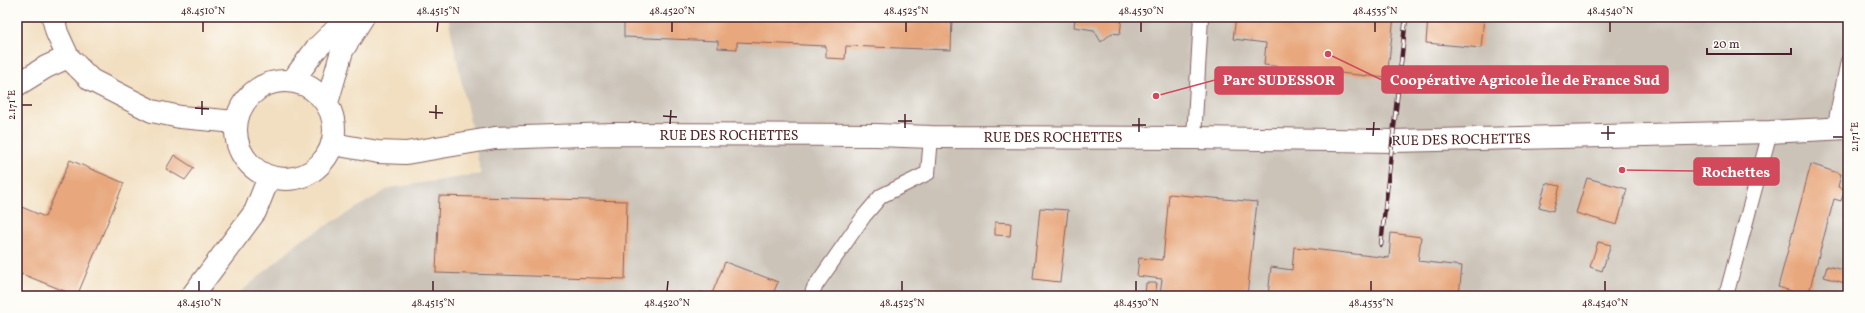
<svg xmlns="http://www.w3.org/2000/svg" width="1865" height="313" font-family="Vollkorn,serif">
<rect width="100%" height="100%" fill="#fdfcf7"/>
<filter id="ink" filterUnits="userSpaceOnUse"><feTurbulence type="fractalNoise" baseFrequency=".025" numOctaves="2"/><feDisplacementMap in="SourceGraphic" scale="8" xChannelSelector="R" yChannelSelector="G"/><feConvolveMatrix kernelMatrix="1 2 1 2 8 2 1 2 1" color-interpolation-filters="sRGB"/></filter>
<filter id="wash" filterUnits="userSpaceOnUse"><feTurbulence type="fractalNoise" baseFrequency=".012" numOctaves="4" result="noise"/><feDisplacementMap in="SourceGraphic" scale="16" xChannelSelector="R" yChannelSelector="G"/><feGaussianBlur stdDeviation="0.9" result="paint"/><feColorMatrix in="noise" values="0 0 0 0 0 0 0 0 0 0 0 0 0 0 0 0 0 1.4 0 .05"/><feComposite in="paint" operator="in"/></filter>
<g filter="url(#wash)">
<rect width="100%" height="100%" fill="#f2dfc1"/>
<path fill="#cbc3b8" d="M448,17H1848V296H236L302,240L390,188L481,174Z"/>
<g id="blocks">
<path fill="#e8a77d" d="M624,17H952L951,50L846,46L845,59L826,58V46L737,42V49L718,48V41L624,37Z
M1075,17H1122L1120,34L1112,33L1101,42L1094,30L1074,27Z
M1236,17H1394L1387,78L1264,65L1266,43L1233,39Z
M1428,17H1484L1481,48L1426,43Z
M174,155L194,168L185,180L166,169Z
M70,160L124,183L77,296L22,274L17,284V205L45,217Z
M1811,164L1841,174L1838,187L1845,189L1841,201L1834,199L1808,296H1807L1778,287Z
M1587,178L1627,189L1617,225L1576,213Z
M1546,183L1560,186L1553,211L1539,207Z
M1169,194L1257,202L1247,296H1160L1162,279L1137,276L1139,258L1163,260Z
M439,196L627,201L625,279L436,273Z
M1040,208L1068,210L1060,282L1033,279Z
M995,222L1011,223L1010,236L995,235Z
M1391,233L1421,237L1418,261L1462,266L1459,296H1268L1271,267L1292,270L1294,247L1389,258Z
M1598,242L1611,245L1602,271L1590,267Z
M725,262L778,282L772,296H711Z
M1827,266L1848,271V284L1824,277Z
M1146,283H1157L1155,296H1145Z
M701,292L711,296H700Z"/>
</g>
</g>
<g filter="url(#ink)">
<use href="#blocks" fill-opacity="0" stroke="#856260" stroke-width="1"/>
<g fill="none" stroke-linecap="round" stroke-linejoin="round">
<defs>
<path id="service" d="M1834,129L1848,61
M1194,138L1201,17
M811,296L814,288L864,216L881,196L928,173L931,137
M1726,296L1770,132"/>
<path id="minor" d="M53,17L57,33L68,57
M17,85L46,67L68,57L91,80L152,111L180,117L236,122"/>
<path id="tertiary" d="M293,80L316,49L349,17
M236 130a49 49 0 1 1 98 0a49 49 0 1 1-98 0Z
M327,103L342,51L363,17
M333,144L378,152L406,153L495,138L612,134L876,135L931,137L1194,138L1393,141L1770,132L1848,128
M192,296L255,212L269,177"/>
</defs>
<use href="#service" stroke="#856260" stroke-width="16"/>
<use href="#minor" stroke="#856260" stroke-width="24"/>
<use href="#tertiary" stroke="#856260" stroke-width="24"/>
<use href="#service" stroke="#fff" stroke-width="14"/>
<use href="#minor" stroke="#fff" stroke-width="22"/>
<use href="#tertiary" stroke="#fff" stroke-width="22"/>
<defs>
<path id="rail" d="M1381,245L1406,17"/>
</defs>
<use href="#rail" stroke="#4a1f2b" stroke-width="4.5"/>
<use href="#rail" stroke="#fdfcf7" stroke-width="3" stroke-dasharray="9" stroke-linecap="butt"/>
</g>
</g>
<path fill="none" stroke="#4a1f2b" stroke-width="1.5" d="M203,32V22M437,32L438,22M672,32V22M906,32V22M1141,32V22M1375,32V22M1610,32V22M22,105H32M195,108L209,109M429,112L443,113M202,115V101M663,116L677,117M436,119V105M898,121H912M670,124L671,110M1132,125H1146M905,128V114M1366,129H1380M1139,132V118M1601,133H1615M1373,136L1374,122M1833,137H1843M1608,140V126M199,291V281M433,291V281M667,291L668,281M902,291V281M1136,291V281M1371,291V281M1605,291V281"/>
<g text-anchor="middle" stroke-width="3" stroke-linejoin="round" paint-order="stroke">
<g font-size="14" fill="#4a1f2b" stroke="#fdfcf7">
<text x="729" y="140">RUE DES ROCHETTES</text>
<text x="1053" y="142">RUE DES ROCHETTES</text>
<text transform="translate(1461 139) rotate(-1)" y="5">RUE DES ROCHETTES</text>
</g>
</g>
<path fill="none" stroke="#d1495b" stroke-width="1.5" d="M1328 54L1382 80M1156 96L1215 80M1622 170L1694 171"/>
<g fill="#d1495b" stroke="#fdfcf7" stroke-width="1.5">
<circle cx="1328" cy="54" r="4"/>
<circle cx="1156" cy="96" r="4"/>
<circle cx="1622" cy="170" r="4"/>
</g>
<g fill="#d1495b" stroke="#d1495b" stroke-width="1.5">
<rect x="1382" y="66" width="286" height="27" rx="4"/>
<rect x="1215" y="67" width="128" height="27" rx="4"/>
<rect x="1694" y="158" width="85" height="27" rx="4"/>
</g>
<g font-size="15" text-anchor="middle" font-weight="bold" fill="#fff">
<text x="1525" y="85">Coopérative Agricole Île de France Sud</text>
<text x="1279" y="85">Parc SUDESSOR</text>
<text x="1736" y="177">Rochettes</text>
</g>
<rect width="1865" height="313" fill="none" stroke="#fdfcf7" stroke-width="44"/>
<path d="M1707 48v6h84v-6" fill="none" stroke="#4a1f2b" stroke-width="2"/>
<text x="1713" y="48" font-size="12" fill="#4a1f2b" stroke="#fdfcf7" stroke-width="3" paint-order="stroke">20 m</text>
<rect x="22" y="22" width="1821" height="269" fill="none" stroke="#4a1f2b" stroke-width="1.5"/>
<g font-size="10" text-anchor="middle" fill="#4a1f2b">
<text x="203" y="14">48.4510°N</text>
<text x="438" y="14">48.4515°N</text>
<text x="672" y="14">48.4520°N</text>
<text x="906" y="14">48.4525°N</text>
<text x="1141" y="14">48.4530°N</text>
<text x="1375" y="14">48.4535°N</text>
<text x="1610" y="14">48.4540°N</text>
<text transform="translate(11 105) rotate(-90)" y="4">2.171°E</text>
<text transform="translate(1854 137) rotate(-90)" y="4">2.171°E</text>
<text x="199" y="306">48.4510°N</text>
<text x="433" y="306">48.4515°N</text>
<text x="667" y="306">48.4520°N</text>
<text x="902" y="306">48.4525°N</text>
<text x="1136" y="306">48.4530°N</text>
<text x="1371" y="306">48.4535°N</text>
<text x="1605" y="306">48.4540°N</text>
</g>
</svg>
